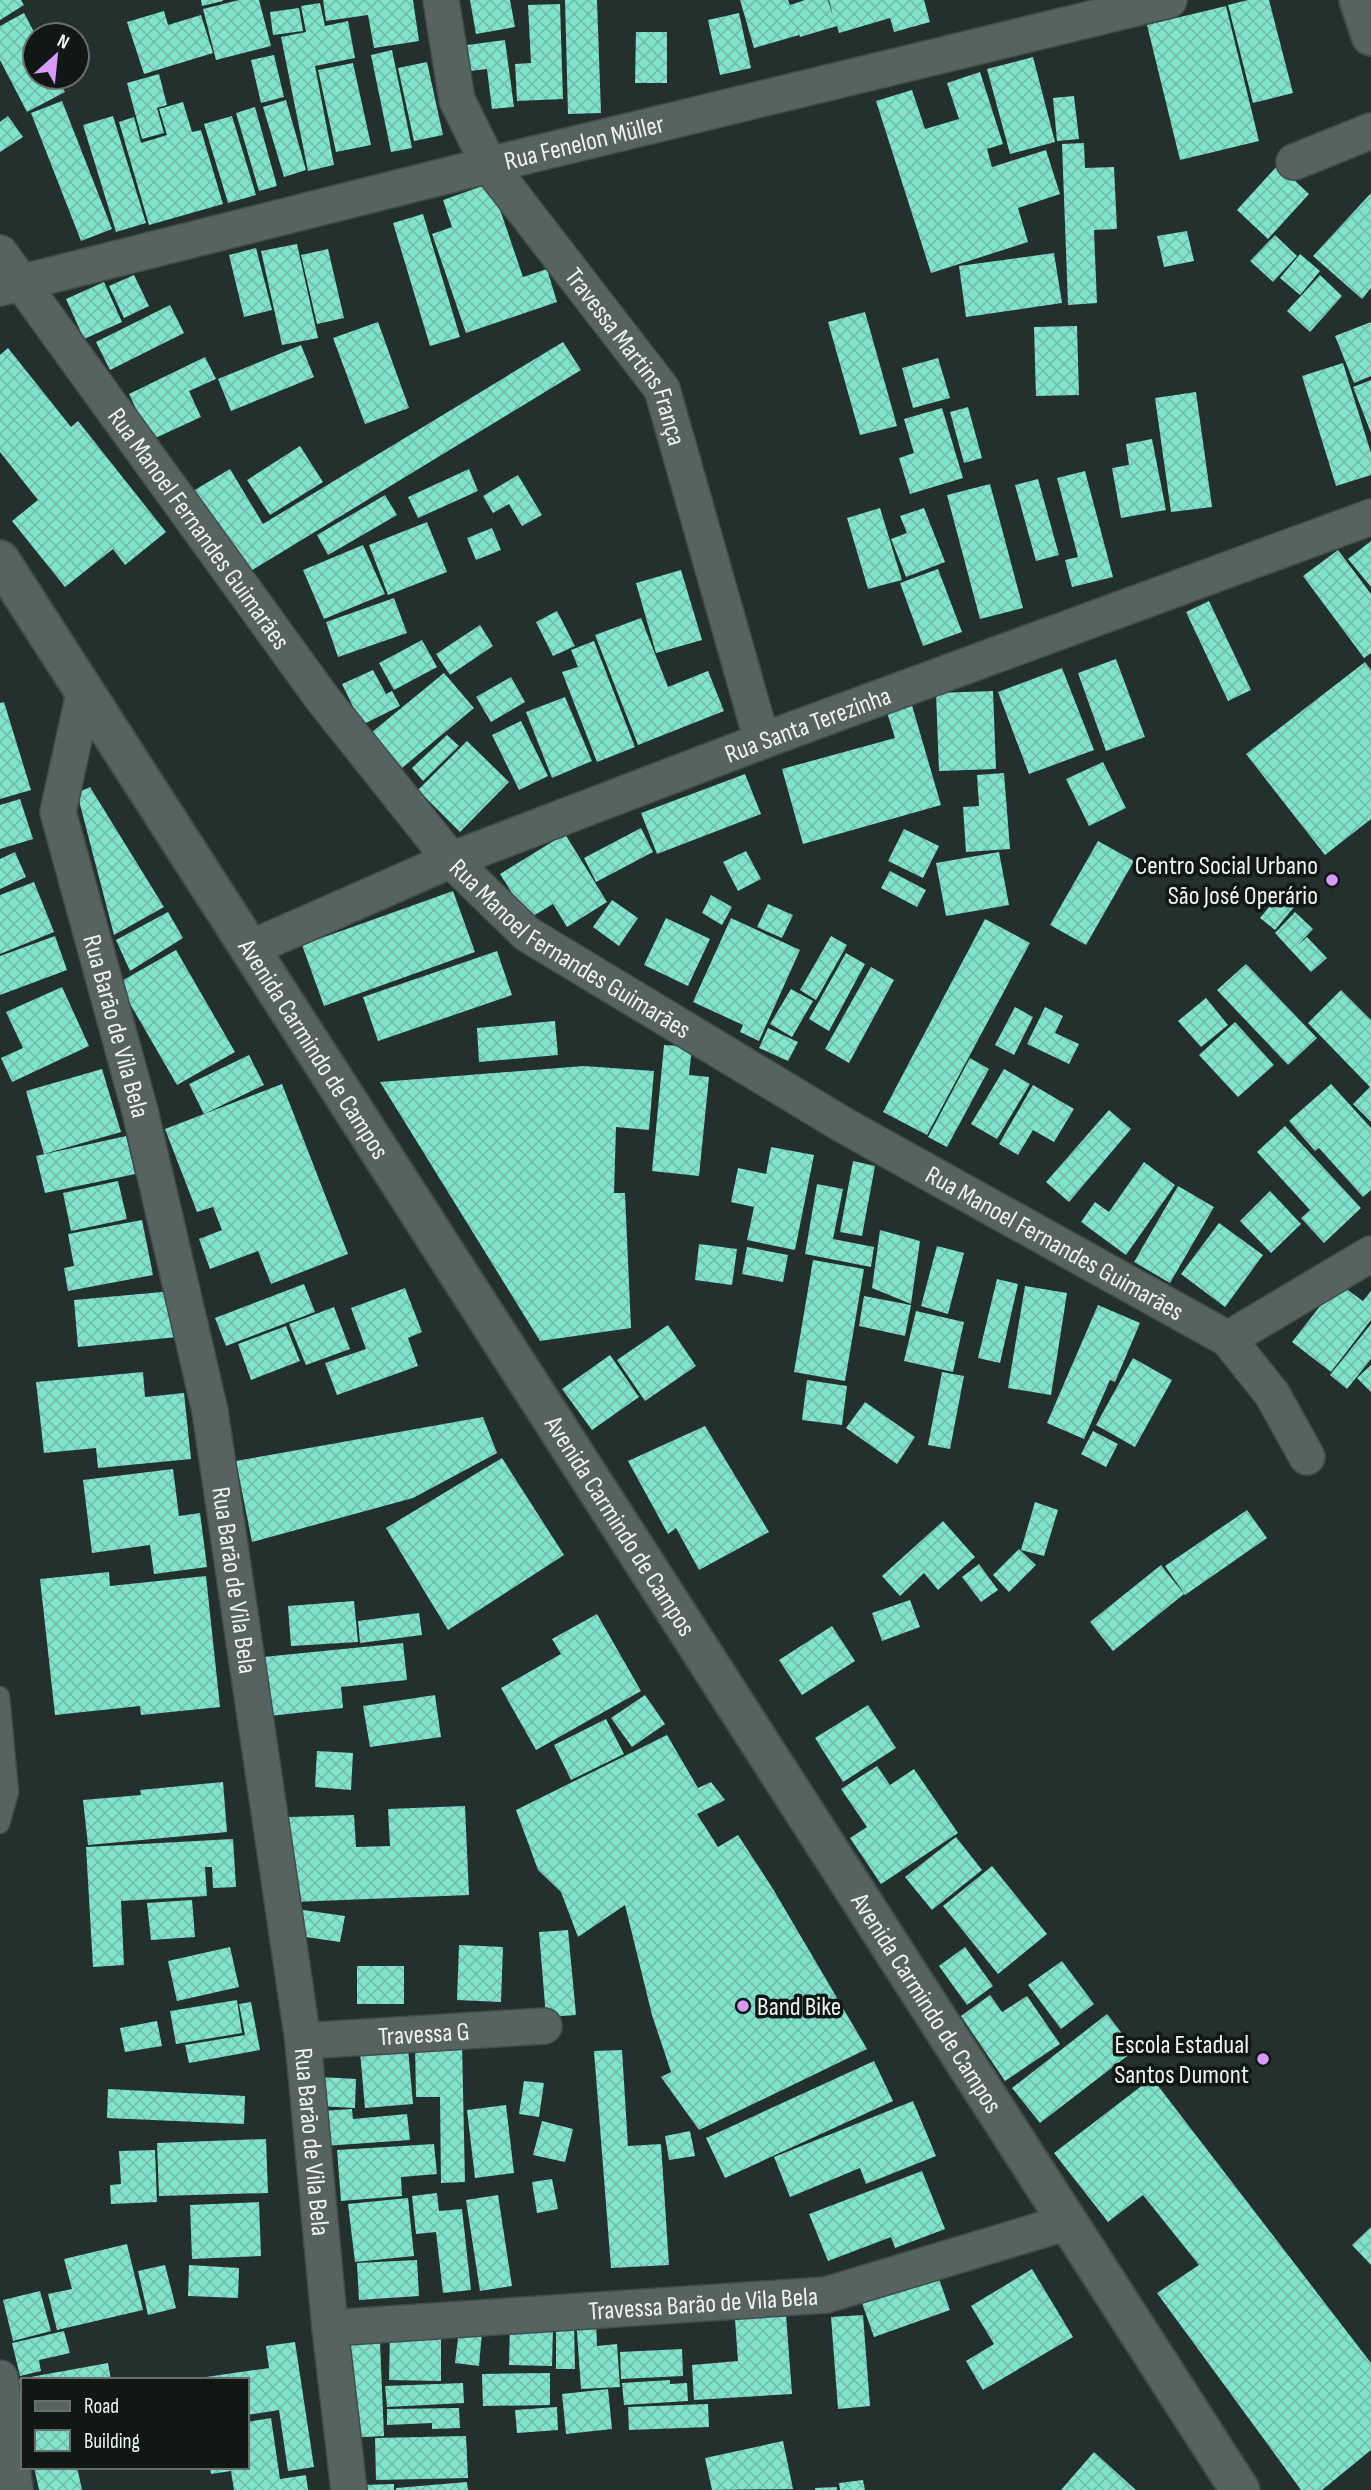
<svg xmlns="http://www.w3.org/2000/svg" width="1371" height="2490" font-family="'Sofia Sans Condensed',sans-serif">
<defs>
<pattern id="building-cross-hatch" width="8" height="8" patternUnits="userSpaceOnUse" patternTransform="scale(1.75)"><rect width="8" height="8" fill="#80e4cc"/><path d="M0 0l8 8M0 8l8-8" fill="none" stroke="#72bdab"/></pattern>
</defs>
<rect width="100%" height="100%" fill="#24302d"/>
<path fill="url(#building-cross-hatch)" d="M0,0H21L24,5L0,20Z
M201,0H223V1L202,6Z
M239,0H259L271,46L216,60L203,9Z
M323,0H413L419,41L374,48L368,15L326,21Z
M470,0H510L515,27L476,34Z
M565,0H597L601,113L568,114Z
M740,0H788L790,5L805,0H828L833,17L829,0H924L930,22L894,32L890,18L839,33L837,26L800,37L797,27L799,35L754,48Z
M1248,0H1269L1293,93L1253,103L1228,5Z
M320,3L325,26L348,21L355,58L315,66L334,165L308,171L281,37L306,32L301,6Z
M560,4L563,99L517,101L515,64L531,63L528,5Z
M1226,6L1259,141L1180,160L1147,25Z
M299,8L303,31L273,35L270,12Z
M164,11L168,25L201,15L213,53L144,74L127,22Z
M24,13L35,34V77H57L65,92L27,112L0,60V26Z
M739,13L751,68L720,75L708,20Z
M636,32H667V83H635Z
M505,40L514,107L492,109L487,69L470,71L467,45Z
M392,50L412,148L391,152L371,55Z
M274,55L284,97L261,103L251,60Z
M1033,57L1055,142L1010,154L987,69Z
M427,62L443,135L414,141L398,68Z
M353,63L371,145L336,152L318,70Z
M980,72L1003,144L987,149L992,167L1046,150L1060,194L1018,208L1028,242L931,273L876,101L912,90L925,129L959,119L947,83Z
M159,74L167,105L157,108L164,133L142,139L127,83Z
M1074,96L1079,139L1057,141L1053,98Z
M286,100L306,170L284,177L263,107Z
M62,101L112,229L81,241L31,113Z
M183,102L192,132L201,130L223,204L149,225L119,122L134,117L141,143L167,135L159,109Z
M255,107L277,186L259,191L236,113Z
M8,116L23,137L0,152V122Z
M113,116L146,223L116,232L83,125Z
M232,116L256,195L228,203L204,124Z
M1084,143L1085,168L1114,167L1117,229L1094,230L1097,303L1068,305L1062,144Z
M1278,165L1309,194L1268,239L1237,210Z
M491,183L523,277L547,269L557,302L466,333L432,234L452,227L443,200Z
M1371,193V288L1362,299L1313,256Z
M423,214L460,337L430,346L393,223Z
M1187,231L1194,261L1164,267L1157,236Z
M1275,235L1297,256L1273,282L1250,261Z
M297,244L318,338L282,345L261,251Z
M256,248L272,310L244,317L229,255Z
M328,249L344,318L317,324L301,255Z
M1054,253L1062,303L966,317L959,266Z
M1300,254L1320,271L1300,295L1280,278Z
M134,275L149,306L124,318L109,286Z
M1320,275L1342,296L1310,332L1287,311Z
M104,282L122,322L84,339L66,299Z
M170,305L184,333L110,370L96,342Z
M865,312L897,426L860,435L828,322Z
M378,322L409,408L365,424L333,338Z
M1371,322V376L1354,383L1335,336Z
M1077,326L1079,395L1036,396L1034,327Z
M563,342L581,370L244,575L193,491L230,469L263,524Z
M301,345L314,377L231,411L218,379Z
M8,348L71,427L78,421L166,532L125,565L113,549L65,587L12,521L38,500L0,452V355Z
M205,357L216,379L189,391L201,417L151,440L129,394Z
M938,358L950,398L913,408L902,368Z
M1343,363L1371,453V475L1336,486L1302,376Z
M1371,380V433L1353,387Z
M1196,392L1212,507L1171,512L1155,398Z
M968,407L982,458L964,463L950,412Z
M942,408L963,478L910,494L899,458L914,453L904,419Z
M1152,439L1166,510L1121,518L1112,468L1129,465L1126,444Z
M300,446L323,482L270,515L247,480Z
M469,469L478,491L418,518L408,497Z
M1085,471L1113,577L1072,587L1065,560L1078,557L1057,478Z
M518,475L542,515L522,526L509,504L493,513L483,496Z
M1038,479L1059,555L1036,561L1015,485Z
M990,484L1023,608L980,619L947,495Z
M385,495L397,515L328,555L317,535Z
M880,508L902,580L868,589L847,518Z
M924,508L945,562L906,577L891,539L907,533L900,516Z
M427,522L447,572L388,595L369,545Z
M492,528L501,550L476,560L467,538Z
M1371,541V587L1348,559Z
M363,545L385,594L324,619L303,570Z
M1338,550L1371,594V653L1364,658L1303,576Z
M938,569L962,632L923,646L900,583Z
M681,570L702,640L656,653L636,583Z
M394,598L407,633L338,657L326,622Z
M1209,601L1251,690L1228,701L1186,612Z
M557,611L575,646L553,656L536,622Z
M641,618L668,687L708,671L724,711L638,745L595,635Z
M480,625L493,646L450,675L436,654Z
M422,640L437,667L394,690L379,663Z
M594,641L635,747L597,762L562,672L578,667L571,650Z
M1116,659L1145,737L1106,751L1078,673Z
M1365,662L1371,670V819L1325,855L1246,754Z
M1062,668L1094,750L1029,774L998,692Z
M373,670L386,694L392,691L400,706L362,725L342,684Z
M444,673L474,708L402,768L372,732Z
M511,677L525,702L491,722L476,697Z
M993,691L996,769L939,771L936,693Z
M565,697L592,761L552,778L526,712Z
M4,702L31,790L0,799V703Z
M911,702L941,805L803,844L782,769L895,738L886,709Z
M521,721L548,776L519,790L492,735Z
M447,735L459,746L423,781L412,768Z
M467,741L509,782L460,832L418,790Z
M1103,762L1126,808L1089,826L1066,779Z
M1004,773L1010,849L966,852L963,807L979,806L977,775Z
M745,774L761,814L657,854L641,813Z
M90,787L164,907L114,935L77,793Z
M20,799L33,839L0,849V805Z
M641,828L653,852L596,882L584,858Z
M904,829L939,846L923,878L888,861Z
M565,834L607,902L567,927L553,904L528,919L500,874Z
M1098,841L1134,861L1086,945L1050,925Z
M746,851L761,879L738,891L723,862Z
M15,852L26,877L0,889V859Z
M999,852L1009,905L946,916L936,863Z
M890,871L926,890L917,907L881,888Z
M34,882L54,932L0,954V895Z
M453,891L475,952L324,1006L302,945Z
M711,895L732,907L722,925L702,913Z
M1279,895L1294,907L1275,930L1260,918Z
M612,900L638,918L619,946L593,927Z
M768,904L793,915L782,938L757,927Z
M168,912L183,938L130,971L116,940Z
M1295,912L1313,929L1297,946L1307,937L1327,958L1311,972L1275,933Z
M666,918L710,939L688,986L644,965Z
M731,918L800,950L759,1041L740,1032L743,1025L693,1002Z
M985,919L1030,943L927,1135L883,1112Z
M55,936L67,970L0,995V956Z
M831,936L847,945L816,1000L800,990Z
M176,950L235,1052L177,1085L118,983Z
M497,951L512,995L378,1041L363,997Z
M846,953L865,964L829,1031L809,1019Z
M1246,964L1317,1038L1288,1065L1217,990Z
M871,967L894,980L849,1063L825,1049Z
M62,987L89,1046L12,1082L1,1058L23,1048L6,1012Z
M791,989L813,1001L792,1037L770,1024Z
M1341,990L1371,1020V1122L1353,1104L1370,1087L1308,1023Z
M1206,998L1228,1025L1201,1047L1178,1021Z
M1015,1007L1033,1017L1014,1055L995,1045Z
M1045,1007L1063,1016L1055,1033L1079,1044L1069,1064L1027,1044Z
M555,1021L558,1055L479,1062L477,1028Z
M1235,1022L1274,1065L1238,1097L1199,1055Z
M768,1028L798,1042L788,1061L759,1048Z
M664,1045L692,1047L689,1075L709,1077L699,1176L652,1171Z
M249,1055L264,1085L204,1114L189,1084Z
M970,1058L989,1069L947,1147L928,1137Z
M584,1066L654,1071L649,1130L616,1127L614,1193H625L631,1328L540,1341L380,1082Z
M102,1069L121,1132L44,1154L26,1091Z
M1004,1069L1030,1084L997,1139L971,1124Z
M282,1084L348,1254L271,1284L258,1251L210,1269L199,1239L222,1230L213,1207L197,1212L165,1129Z
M1331,1084L1371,1128V1190L1363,1197L1319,1148L1315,1151L1289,1121Z
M1033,1085L1074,1109L1054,1142L1033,1130L1018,1155L999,1144Z
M1109,1110L1131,1129L1069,1202L1046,1182Z
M1285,1126L1361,1208L1324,1243L1301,1218L1310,1210L1257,1152Z
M126,1136L135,1174L45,1193L36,1156Z
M771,1147L814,1155L795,1250L747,1240L754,1207L731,1202L738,1168L766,1174Z
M853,1161L875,1166L862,1236L840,1232Z
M1144,1162L1175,1185L1126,1255L1081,1222L1095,1202L1109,1212Z
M118,1181L127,1219L71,1231L63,1193Z
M817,1184L843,1189L833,1239L874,1247L871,1267L805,1254Z
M1178,1186L1214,1207L1170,1283L1134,1262Z
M1270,1191L1301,1224L1271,1253L1240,1221Z
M142,1220L153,1275L68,1291L64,1268L74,1266L68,1234Z
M1219,1223L1263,1255L1225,1307L1181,1274Z
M880,1230L920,1241L911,1304L872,1288Z
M699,1244L737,1249L732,1285L695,1280Z
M937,1246L964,1253L948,1314L921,1306Z
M747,1247L788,1255L783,1282L742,1274Z
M813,1260L864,1269L845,1381L794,1372Z
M997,1279L1018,1284L1000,1363L978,1358Z
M1338,1283L1363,1301L1371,1291V1320L1331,1372L1292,1342Z
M304,1284L315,1312L226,1346L215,1318Z
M1025,1286L1067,1293L1051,1395L1008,1388Z
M405,1288L422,1332L408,1338L418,1366L337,1395L325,1363L366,1349L351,1308Z
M173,1291L177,1337L78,1347L74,1300Z
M864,1296L911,1305L905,1336L859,1326Z
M1098,1305L1140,1323L1115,1382L1110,1380L1084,1439L1047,1423Z
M334,1307L350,1349L306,1365L289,1324Z
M916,1311L964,1322L953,1372L904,1361Z
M1371,1324V1359L1347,1389L1330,1375Z
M668,1325L696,1366L645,1401L617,1360Z
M286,1326L300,1361L251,1380L238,1344Z
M610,1355L639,1397L592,1430L562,1389Z
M1133,1358L1172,1380L1135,1447L1096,1425Z
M1371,1365V1392L1357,1378Z
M143,1372L145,1397L184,1393L191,1459L98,1468L96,1448L44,1453L36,1382Z
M942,1372L964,1376L950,1449L928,1445Z
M807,1380L847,1386L842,1425L802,1420Z
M865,1402L915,1437L897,1464L846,1428Z
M483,1417L497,1453L413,1498L252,1542L236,1461Z
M705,1426L769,1532L699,1570L676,1528L668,1534L628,1461Z
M1093,1431L1118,1444L1106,1467L1081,1454Z
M502,1458L564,1555L448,1630L386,1528Z
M173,1469L179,1516L200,1513L207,1567L154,1574L150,1545L92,1553L83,1480Z
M1035,1502L1058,1510L1044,1556L1021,1550Z
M1247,1510L1267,1538L1185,1595L1165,1566Z
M943,1521L975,1557L938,1590L924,1573L900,1596L882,1576Z
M1019,1549L1036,1565L1009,1592L993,1575Z
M979,1564L998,1590L981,1602L962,1577Z
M1161,1565L1184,1594L1113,1651L1090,1622Z
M109,1572L110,1586L206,1576L220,1707L141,1715L140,1706L55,1715L40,1579Z
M910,1600L920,1627L882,1641L872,1613Z
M354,1601L358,1642L291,1646L288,1606Z
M419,1613L422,1635L360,1643L358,1621Z
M597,1614L641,1691L536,1750L501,1688L561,1654L552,1639Z
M832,1626L855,1661L802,1695L779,1660Z
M403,1643L407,1680L341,1687L343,1708L269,1716L263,1657Z
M435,1695L441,1737L370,1747L363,1706Z
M645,1695L665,1724L632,1747L611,1718Z
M868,1705L896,1748L843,1782L815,1738Z
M606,1719L624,1754L571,1780L554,1745Z
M667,1735L698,1788L711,1782L725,1800L697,1814L718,1847L738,1835L773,1889L867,2049L699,2130L661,2077L671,2072L652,2015L625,1905L578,1937L561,1892L538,1870L516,1810Z
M317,1751L353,1753L351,1790L315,1787Z
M877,1766L890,1785L914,1769L958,1833L881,1884L850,1838L867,1827L841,1789Z
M223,1782L227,1832L88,1845L83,1800L141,1795L140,1790Z
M465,1806L469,1895L293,1902L289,1817L354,1815L356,1847L390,1846L388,1809Z
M956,1837L982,1870L932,1910L905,1877Z
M233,1839L236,1887L213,1888L212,1867H205L207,1896L121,1901L124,1965L93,1967L86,1847Z
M992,1866L1047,1934L998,1974L943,1906Z
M192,1900L195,1937L151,1940L147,1903Z
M303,1910L345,1916L340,1942L299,1936Z
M568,1930L576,2015L546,2017L539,1932Z
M459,1945L503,1947L501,2002L457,2000Z
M230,1947L239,1987L177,2001L168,1961Z
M965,1947L993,1986L967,2005L939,1966Z
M1062,1961L1094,2004L1061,2029L1028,1985Z
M357,1966H404V2004H357Z
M990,1995L1002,2012L1027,1996L1060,2044L1005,2081L961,2016Z
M237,2000L242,2033L176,2044L170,2011Z
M251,2002L260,2050L189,2063L185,2045L245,2035L239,2004Z
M1107,2014L1135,2050L1040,2123L1012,2088Z
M157,2021L162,2046L125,2052L120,2028Z
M462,2043L465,2182L441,2183L440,2097H416L415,2044Z
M408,2048L413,2104L365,2108L360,2052Z
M622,2050L628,2146L661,2144L669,2265L611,2268L594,2051Z
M874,2061L893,2101L725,2178L706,2138Z
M320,2077L356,2079L355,2108L319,2106Z
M1152,2078L1371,2363V2450L1322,2490H1301L1157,2293L1199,2265L1143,2195L1108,2222L1054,2153Z
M524,2081L544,2083L539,2117L519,2114Z
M108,2089L245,2096L244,2124L107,2118Z
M913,2101L936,2156L866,2184L860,2168L790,2197L774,2157Z
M506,2105L514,2173L475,2178L467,2110Z
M352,2109L353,2119L407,2114L410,2140L324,2146L321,2111Z
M542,2121L573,2129L565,2162L533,2155Z
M690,2131L695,2156L669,2160L665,2136Z
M266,2139L268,2193L159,2196L157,2143Z
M434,2144L437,2174L401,2177L402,2196L341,2201L337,2150Z
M155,2150L157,2202L111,2204L110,2185L121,2184L119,2151Z
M922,2171L945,2229L895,2248L891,2237L828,2261L809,2214Z
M552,2179L558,2209L537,2213L532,2182Z
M437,2193L439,2211L462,2209L471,2290L443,2293L436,2232L416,2234L412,2196Z
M498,2195L512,2286L480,2291L466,2200Z
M408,2198L414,2256L355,2262L348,2204Z
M259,2202L261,2256L192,2259L190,2205Z
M1371,2227V2265L1352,2245Z
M127,2244L143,2310L57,2330L48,2294L72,2289L64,2259Z
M417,2260L419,2296L359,2300L357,2263Z
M165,2265L176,2308L148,2315L138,2271Z
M189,2265L239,2268L238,2298L188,2296Z
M1032,2269L1073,2337L983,2390L966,2361L994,2344L971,2306Z
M938,2276L950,2310L874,2337L862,2303Z
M40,2291L51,2331L13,2341L3,2300Z
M785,2301L792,2394L694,2400L692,2365L738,2361L734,2305Z
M863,2315L870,2406L838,2409L831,2317Z
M596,2318L597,2346L617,2344L620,2387L581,2389L576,2319Z
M556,2323H574L575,2369H556Z
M510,2325L553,2326L552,2366L509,2365Z
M459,2330L482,2332L479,2366L455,2363Z
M64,2331L70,2353L39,2360L41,2371L20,2376L12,2343Z
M390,2332L441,2333V2381L389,2380Z
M295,2342L314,2467L288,2471L279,2410L247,2415V2380L206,2377L269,2368L266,2346Z
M380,2342L384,2436L348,2438L344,2343Z
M682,2349L683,2376L621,2379L620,2352Z
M108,2363L111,2380H25V2378Z
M550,2373V2405L483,2406L482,2374Z
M23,2379V2402H21L17,2380Z
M670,2380V2384L687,2383L688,2401L624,2405L622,2383Z
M463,2383L464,2403L387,2407L385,2386Z
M608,2389L612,2429L566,2434L562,2394Z
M708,2404L709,2427L629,2430L628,2407Z
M557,2407L558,2430L517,2433L515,2410Z
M459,2408L460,2428L432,2429V2423L387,2425V2409Z
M271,2418L280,2479L306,2475L308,2490H234L231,2471L211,2474L210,2467H247V2422Z
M466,2436L468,2478L376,2480L375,2438Z
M783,2441L793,2489L712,2490L705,2458Z
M1094,2452L1136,2490H1061Z
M34,2467H77L82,2490H39Z
M863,2480L865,2490H840L839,2483Z
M467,2482L468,2490H396V2488Z
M394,2484V2490H363V2485Z
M837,2487V2490H815V2488Z"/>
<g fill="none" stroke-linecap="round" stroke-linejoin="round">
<defs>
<path id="lane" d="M0,1696L9,1792L0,1824"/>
<g id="street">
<path id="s1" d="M441,0L457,100L489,165L662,389L762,741"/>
<path d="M1294,162L1371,131"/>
<path id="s2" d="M0,253L322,698L451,860L527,934L845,1126L1228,1339L1272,1394L1307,1457"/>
<path id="s3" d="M0,288L489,165L1169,0"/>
<path id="s4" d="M85,689L58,812L140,1111L210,1411L303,2041L330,2328L349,2490"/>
<path id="s5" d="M251,948L451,860L762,741L1371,517"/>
<path d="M1228,1339L1371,1254"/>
<path id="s6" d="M303,2041L544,2026"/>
<path id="s7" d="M330,2328L826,2295L1068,2222"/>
<path d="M0,2378L15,2490"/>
</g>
<g id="secondary">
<path d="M1359,0L1371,36"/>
<path id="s8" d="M0,560L1240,2490"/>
</g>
</defs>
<use href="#lane" stroke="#424d4a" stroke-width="21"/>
<use href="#street" stroke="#424d4a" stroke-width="38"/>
<use href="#secondary" stroke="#424d4a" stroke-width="42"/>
<use href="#lane" stroke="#566360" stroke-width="18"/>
<use href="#street" stroke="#566360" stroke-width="35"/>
<use href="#secondary" stroke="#566360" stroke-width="38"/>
</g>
<g fill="#d99af7" stroke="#111715" stroke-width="2.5">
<circle cx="1332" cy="880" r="7"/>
<circle cx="743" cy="2006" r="7"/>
<circle cx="1263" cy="2059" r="7"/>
</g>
<g text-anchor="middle" stroke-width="7" stroke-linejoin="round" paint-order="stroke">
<g font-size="26" fill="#ecf4f1" stroke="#111715">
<text dy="9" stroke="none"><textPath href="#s3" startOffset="602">Rua Fenelon Müller</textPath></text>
<text dy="9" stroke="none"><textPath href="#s1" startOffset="411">Travessa Martins França</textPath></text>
<text dy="9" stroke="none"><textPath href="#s2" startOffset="340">Rua Manoel Fernandes Guimarães</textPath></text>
<text dy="9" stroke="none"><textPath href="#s5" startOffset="600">Rua Santa Terezinha</textPath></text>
<text dy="9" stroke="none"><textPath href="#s2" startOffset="906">Rua Manoel Fernandes Guimarães</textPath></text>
<text dy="9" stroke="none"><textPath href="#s4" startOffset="348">Rua Barão de Vila Bela</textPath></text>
<text dy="9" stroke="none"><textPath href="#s8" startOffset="581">Avenida Carmindo de Campos</textPath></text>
<text dy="9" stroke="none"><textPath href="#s2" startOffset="1474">Rua Manoel Fernandes Guimarães</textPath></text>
<text dy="9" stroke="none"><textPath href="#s8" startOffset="1148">Avenida Carmindo de Campos</textPath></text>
<text dy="9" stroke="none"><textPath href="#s4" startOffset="915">Rua Barão de Vila Bela</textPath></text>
<text dy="9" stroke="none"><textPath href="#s8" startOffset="1715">Avenida Carmindo de Campos</textPath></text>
<text dy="9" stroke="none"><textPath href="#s6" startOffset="121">Travessa G</textPath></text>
<text dy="9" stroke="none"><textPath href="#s4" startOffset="1482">Rua Barão de Vila Bela</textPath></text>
<text dy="9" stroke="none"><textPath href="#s7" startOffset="374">Travessa Barão de Vila Bela</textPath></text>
</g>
<g font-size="26" fill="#ecf4f1" stroke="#111715" text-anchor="end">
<text x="1318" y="874">Centro Social Urbano<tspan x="1318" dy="30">São José Operário</tspan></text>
<text x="757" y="2015" text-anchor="start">Band Bike</text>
<text x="1249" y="2053">Escola Estadual<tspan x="1249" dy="30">Santos Dumont</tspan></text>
</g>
</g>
<rect x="21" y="2378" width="228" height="91" fill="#111715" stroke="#696f6d" stroke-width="2"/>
<rect x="35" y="2401" width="35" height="10" fill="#566360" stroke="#696f6d" stroke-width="2"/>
<text x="84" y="2413" font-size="21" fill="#ecf4f1">Road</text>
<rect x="35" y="2430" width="35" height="21" fill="url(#building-cross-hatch)" stroke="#696f6d" stroke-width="2"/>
<text x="84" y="2448" font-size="21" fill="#ecf4f1">Building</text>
<g transform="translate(56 56) rotate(27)"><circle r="33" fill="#111715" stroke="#696f6d" stroke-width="2"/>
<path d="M0-5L12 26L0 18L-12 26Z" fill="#d99af7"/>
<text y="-10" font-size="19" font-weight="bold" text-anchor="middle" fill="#ecf4f1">N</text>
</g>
</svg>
